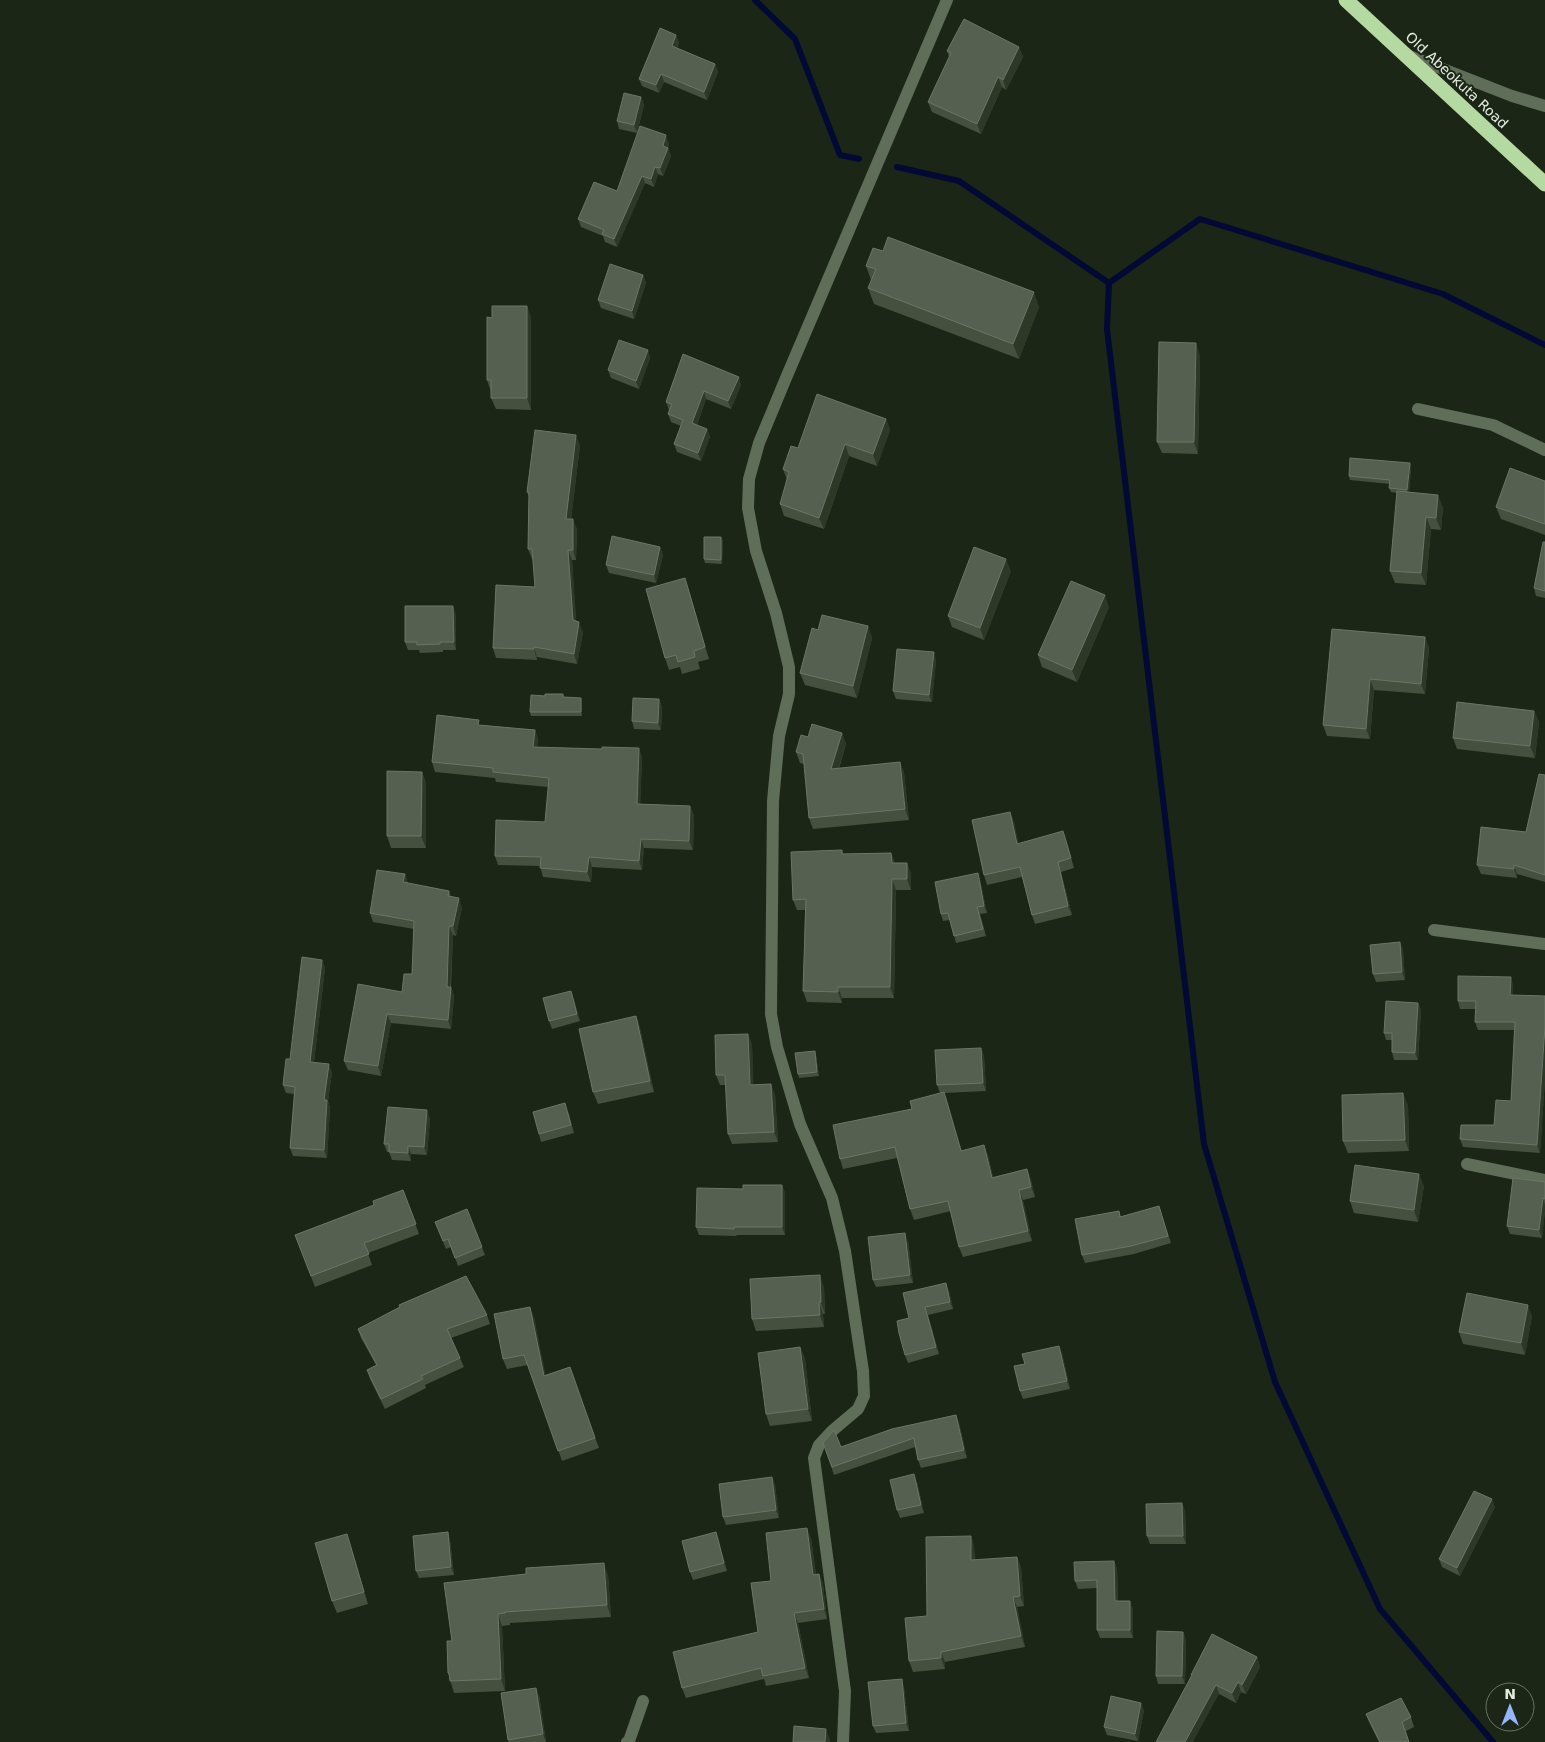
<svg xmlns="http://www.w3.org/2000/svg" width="1545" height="1742" font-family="'DejaVu Sans',sans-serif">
<rect width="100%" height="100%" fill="#1b2616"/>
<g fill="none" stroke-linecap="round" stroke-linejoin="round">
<path stroke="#010934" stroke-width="6" d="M755,0L795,39L840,155L859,159
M897,167L959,181L1109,283L1200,219L1443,294L1545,345
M1109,283L1107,329L1204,1144L1275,1382L1380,1609L1493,1742"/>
<path stroke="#5f6e58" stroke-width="12" d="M1407,55L1512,96L1545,106
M1418,409L1493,425L1545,450
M1434,930L1545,944
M1467,1164L1545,1180
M627,1742L629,1741L643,1701
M843,1742L845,1691L814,1458L819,1445L832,1431L858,1409L864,1396L863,1371L845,1251L832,1198L800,1124L777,1047L771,1014L773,801L779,736L789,694V667L776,613L756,551L748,508L749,479L759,443L786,378L947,0"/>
<path stroke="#b4d9a1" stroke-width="15" d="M1346,0L1545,184"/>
</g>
<path fill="#45503f" d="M676,35L679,43L677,48L715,64L718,72L707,100L664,82L659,93L642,86L639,79Z
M1019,47L1023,57L1006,90L1002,87L981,134L932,112L928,102L949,57L947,51Z
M641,97L644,105L637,133L619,129L617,121Z
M669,143L668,148L671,156L663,176L658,174L654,187L645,183L617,247L605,242L603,236L581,227L578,219L617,191Z
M866,266L1039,307L1019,359L874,304L868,288L871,280Z
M643,275L646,283L634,319L601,308L598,300Z
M527,306L531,318V410L496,409L491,398V392L487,380L492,318Z
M648,350L650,358L639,389L611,378L608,370Z
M683,354L741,385L731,409L706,399L697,425L707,429L710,437L701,461L677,452L674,444L681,426L671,422L668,414L669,410L666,402Z
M1200,355L1198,454L1162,453L1157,442Z
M886,419L890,430L877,466L849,456L824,529L784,516L780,504L787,480L783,469L798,448Z
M580,445L571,519L577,529L576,560H572L576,621L583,632L577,664L537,657V660L496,658L493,648L535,587L533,559H532L528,549L529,497L527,492Z
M1410,463L1411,467L1409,492L1443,507L1441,530L1431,529L1426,585L1395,583L1390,571L1397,493L1391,492L1389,488L1390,484L1350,480L1349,476Z
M1545,481V535L1501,519L1496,507Z
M721,537L723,541L722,564L705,563L704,559Z
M1545,542V598L1536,596L1534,588Z
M660,547L663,555L656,583L609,573L606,565Z
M1011,571L984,640L952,627L948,616Z
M689,590L709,659L698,662L700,669L682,674L680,667L669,670L665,658Z
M1109,607L1077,682L1042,667L1038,655Z
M456,614V650H443V652L420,653L419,650H408L405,642Z
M868,626L872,638L857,698L805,685L800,673L818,630Z
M1332,629L1425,637L1429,648L1425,694L1374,690L1370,739L1327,736L1323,725Z
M936,660L932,702L896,699L893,691Z
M563,694L564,697L581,698L582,702V716H531L530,712L545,696Z
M659,699L662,707L661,730L634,729L632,721Z
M1534,711L1539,722L1535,758L1457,749L1453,738Z
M481,725L535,730L538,739L537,747L642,757L640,804L690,806L694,816L693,850L644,848L642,870L592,867L591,882L543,877L540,866L498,865L495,856L545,822L548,787L496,782L495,778L435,772L432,762Z
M842,733L846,744L839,769L900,762L904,773L909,820L813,829L809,818L804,764L800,763L796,752L808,737Z
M422,772L426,783V848H391L387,836Z
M1545,775V882L1517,874V878L1481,874L1477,865L1526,832Z
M1010,812L1014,822L1018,844L1066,840L1074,868L1061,872L1072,915L1035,924L1032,915L1022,877L987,885L984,875Z
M842,850L843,854L891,853L895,863H907L911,874V890H896L894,998H842V1003L807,1002L803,991L805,910H797L793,900Z
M405,874L408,883L449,891L451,897L462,907L456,936L453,935L451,987L454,996L451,1029L391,1023L381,1076L348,1070L344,1061L402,992L412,974L414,929L373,922L370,913Z
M980,880L987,913L980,914L986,936L956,943L950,920L943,921L941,914Z
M1400,942L1403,950L1405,980L1376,982L1373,974Z
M322,960L325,968L314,1062L332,1072L328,1101L330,1108L327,1158L293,1156L290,1148L294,1094L286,1093L283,1085L290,1059Z
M1513,984V995L1545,996V1079L1540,1153L1463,1147L1460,1139L1494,1125L1511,1101L1514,1030H1478L1475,1022L1476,1009H1460L1458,1001Z
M571,991L580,1021L552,1029L549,1021Z
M1418,1003L1421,1010L1418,1060H1394L1392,1052V1040H1386L1384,1033Z
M636,1016L640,1028L654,1092L598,1104L593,1092Z
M752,1044L753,1085L775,1094L778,1142L732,1144L728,1134L726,1085H720L716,1075Z
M981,1048L984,1056L986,1091L944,1093L962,1151L984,1145L988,1156L993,1177L1027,1169L1031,1180L1035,1197L1023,1200L1032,1241L963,1257L959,1247L951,1211L914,1220L910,1209L897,1158L843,1169L840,1159L912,1109L940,1093L937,1085Z
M816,1055L819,1076L799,1078L798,1074Z
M1408,1105L1409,1151L1348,1153L1343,1141Z
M568,1111L574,1133L541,1142L539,1134Z
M430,1118L427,1155L411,1154V1161L392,1160L389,1152H387L384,1144Z
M1545,1182V1210L1542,1238L1510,1234L1507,1226Z
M782,1185L785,1193V1235H737L736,1236L699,1235L696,1227L743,1189Z
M1424,1186L1418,1222L1354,1213L1350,1201Z
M403,1190L419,1234L368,1253L372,1265L315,1287L295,1235L374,1205Z
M1159,1206L1171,1243L1134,1254L1085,1263L1082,1255L1119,1211L1121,1217Z
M467,1209L485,1255L458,1266L451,1247L446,1249L435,1222Z
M908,1241L913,1283L876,1287L873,1280Z
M824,1287L825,1314H823L824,1327L756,1331L752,1319Z
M949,1291L953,1309L928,1315L939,1354L908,1363L905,1355L909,1318Z
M487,1315L490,1324L451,1338L464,1367L425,1385L426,1388L385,1409L370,1379L367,1370L376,1365L361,1338L358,1329Z
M1532,1316L1525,1355L1463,1344L1459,1332Z
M534,1317L545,1375L570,1367L599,1448L562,1461L528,1365L507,1369L503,1359Z
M800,1347L805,1359L812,1421L770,1426L766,1414Z
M1062,1353L1070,1389L1023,1399L1020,1391L1025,1364Z
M956,1415L959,1423L967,1458L921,1468L918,1460L915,1447L834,1475L823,1443L841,1447Z
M772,1477L775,1485L779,1518L726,1525L723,1517Z
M917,1482L924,1513L900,1518L897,1510Z
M1182,1503L1185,1511L1186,1544H1150L1147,1536Z
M1495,1507L1460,1576L1442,1567L1439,1559Z
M716,1532L727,1571L693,1580L690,1572Z
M971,1536L974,1546L975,1560L1017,1557L1021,1567L1024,1606L1017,1607L1025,1647L945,1662V1669L913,1672L909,1661L927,1616Z
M811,1538L816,1575L819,1574L823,1584L827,1619L798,1623L809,1678L766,1686L764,1679L686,1698L682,1688L758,1632L771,1581Z
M450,1540L454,1575L419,1578L416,1571Z
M351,1546L368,1604L337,1613L332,1601Z
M1114,1561L1117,1569L1118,1601L1133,1609V1638H1100L1097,1630V1588L1078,1589L1075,1581Z
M608,1575L611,1617L510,1623V1625L502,1626L505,1691L454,1693L448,1673L452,1641L444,1583Z
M1183,1632L1186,1640L1185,1684H1158L1156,1676Z
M1257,1657L1260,1667L1246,1694L1241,1692L1236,1703L1219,1694L1192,1677L1191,1675Z
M904,1687L909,1731L876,1733L873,1726Z
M539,1695L546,1742H509L508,1740Z
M1144,1710L1138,1741L1107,1735L1104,1727Z
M1366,1714L1411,1717L1414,1727L1406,1731L1409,1742H1379L1370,1724Z"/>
<path fill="#2d3827" d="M676,35L679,43L675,54L672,46Z
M1019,47L1023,57L1006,90L1003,80Z
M715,64L718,72L707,100L704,92Z
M661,74L664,82L659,93L656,85Z
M998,77L1002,87L981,134L977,124Z
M641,97L644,105L637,133L634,125Z
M666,135L669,143L665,154L663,146Z
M668,148L671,156L663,176L660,168Z
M655,167L658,174L654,187L651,179Z
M642,176L645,183L617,247L614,239Z
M643,275L646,283L634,319L632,311Z
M1034,292L1039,307L1019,359L1013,344Z
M527,306L531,318V410L527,398Z
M1196,343L1200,355L1198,454L1194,442Z
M648,350L650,358L639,389L636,381Z
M739,377L741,385L731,409L728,401Z
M704,391L706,399L695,431L692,423Z
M886,419L890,430L877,466L873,454Z
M707,429L710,437L701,461L698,453Z
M576,435L580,445L570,529L566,519Z
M845,444L849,456L824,529L819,518Z
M1410,463L1411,467L1409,494L1407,490Z
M1438,495L1443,507L1441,530L1436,518Z
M1426,517L1431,529L1426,585L1421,573Z
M573,519L577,529L576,560L573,550Z
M721,537L723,541L722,564L721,560Z
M660,547L663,555L656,583L654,575Z
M568,550L572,560L577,631L573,620Z
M1006,559L1011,571L984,640L980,628Z
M685,578L689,590L709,659L705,647Z
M1105,595L1109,607L1077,682L1072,670Z
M453,606L456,614V650L454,642Z
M579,622L583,632L577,664L574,654Z
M868,626L872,638L857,698L853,686Z
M1425,637L1429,648L1425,694L1421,684Z
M534,647L537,657V660L534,649Z
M934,652L936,660L932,702L929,695Z
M1370,679L1374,690L1370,739L1366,729Z
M581,698L582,702V716L581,712Z
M659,699L662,707L661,730L658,723Z
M1534,711L1539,722L1535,758L1530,746Z
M535,730L538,739L536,756L533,747Z
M842,733L846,744L835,780L831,769Z
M639,748L642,757L640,814L637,804Z
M900,762L904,773L909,820L905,809Z
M422,772L426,783V848L421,836Z
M690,806L694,816L693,850L689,841Z
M1010,812L1014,822L1021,854L1017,844Z
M641,839L644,848L642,870L639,861Z
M891,853L895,864L892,863Z
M589,857L592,867L591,882L587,872Z
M1058,862L1061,872L1072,915L1068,906Z
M907,863L911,874V890L907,879Z
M1514,865L1517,874V878L1514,869Z
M978,873L980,880L987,913L984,906Z
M405,874L408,884L403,882Z
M892,879L896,890L894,998L890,987Z
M459,898L462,907L456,936L453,926Z
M449,926L453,935L450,992L451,987L454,996L451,1029L448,1020L447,987Z
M1400,942L1403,950L1405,980L1402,972Z
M322,960L325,968L313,1070L310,1062Z
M1511,977L1513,984V1003L1510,995Z
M838,987L842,998V1003L838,992Z
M571,991L574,999L580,1021L577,1014Z
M1418,1003L1421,1010L1418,1060L1415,1053Z
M387,1014L391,1023L381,1076L378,1066Z
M636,1016L640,1028L654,1092L650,1081Z
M1545,1026V1079L1540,1153L1537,1145Z
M748,1034L752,1044L754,1095L750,1085Z
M981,1048L984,1056L986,1091L983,1083Z
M815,1051L816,1055L819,1076L817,1072Z
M329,1064L332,1072L328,1101L330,1108L327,1158L324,1150V1100Z
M771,1084L775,1094L778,1142L774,1132Z
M944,1092L948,1102L965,1162L961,1151Z
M1403,1093L1408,1105L1409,1151L1405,1140Z
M427,1110L430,1118L427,1155L424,1147Z
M984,1145L988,1156L996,1188L992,1178Z
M408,1146L411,1154V1161L408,1153Z
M1027,1169L1031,1180L1035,1197L1031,1187Z
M1419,1174L1424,1186L1418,1222L1414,1210Z
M782,1185L785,1193V1235L782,1227Z
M1019,1190L1023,1200L1032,1241L1028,1231Z
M1543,1198L1545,1205V1210L1542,1238L1539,1230Z
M905,1233L908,1241L913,1283L910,1275Z
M820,1275L824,1287L825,1314L821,1302Z
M946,1283L949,1291L953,1309L950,1302Z
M819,1302L823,1314L824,1327L820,1315Z
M1528,1305L1532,1316L1525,1355L1521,1343Z
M530,1307L534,1317L548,1386L544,1376Z
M925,1307L928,1315L939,1354L936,1347Z
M1059,1346L1062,1353L1070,1389L1067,1381Z
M800,1347L805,1359L812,1421L808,1409Z
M956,1415L959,1423L967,1458L964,1450Z
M914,1474L917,1482L924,1513L921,1505Z
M772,1477L775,1485L779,1518L776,1510Z
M1492,1499L1495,1507L1460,1576L1457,1568Z
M1182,1503L1185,1511L1186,1544L1183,1536Z
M807,1528L811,1538L817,1585L813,1575Z
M448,1532L450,1540L454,1575L451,1567Z
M716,1532L719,1540L727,1571L724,1563Z
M347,1534L351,1546L368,1604L364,1592Z
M971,1536L974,1546L975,1570L971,1560Z
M1017,1557L1021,1567L1024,1606L1020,1596Z
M1114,1561L1117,1569L1118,1609L1115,1601Z
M604,1563L608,1575L611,1617L607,1605Z
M819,1574L823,1584L827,1619L824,1609Z
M1013,1597L1017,1607L1025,1647L1021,1636Z
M1130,1601L1133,1609V1638L1130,1630Z
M794,1613L798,1623L809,1678L805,1668Z
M498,1614L502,1626L505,1691L501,1679Z
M1183,1632L1186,1640L1185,1684L1182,1676Z
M941,1652L945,1662V1669L941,1658Z
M1257,1657L1260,1667L1246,1694L1242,1685Z
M902,1679L904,1687L909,1731L906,1723Z
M1238,1682L1241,1692L1236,1703L1232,1693Z
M1216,1685L1219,1694L1193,1742H1185Z
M536,1688L539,1695L546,1742L543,1734Z
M1141,1703L1144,1710L1138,1741L1135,1734Z
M826,1729L830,1739V1742H825Z"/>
<path fill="#566050" stroke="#6c7667" d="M964,19L1019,47L1003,80L998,77L977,124L928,102L951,53L947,51Z
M660,28L676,35L672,46L715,64L704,92L661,74L656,85L639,79Z
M624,93L641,97L634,125L617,121Z
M640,126L666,135L663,146L668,148L660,168L655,167L651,179L642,176L614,239L602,234L604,230L578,219L594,182L617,191Z
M888,237L1034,292L1013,344L868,288L876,269L866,266L873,248L883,251Z
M610,264L643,275L632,311L598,300Z
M492,306H527V398H491V380H487V317L492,318Z
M619,340L648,350L636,381L608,370Z
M1159,342L1196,343L1194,442H1157Z
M683,354L739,377L728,401L704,391L692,423L707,429L698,453L674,444L683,420L668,414L672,404L666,402Z
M817,394L886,419L873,454L845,444L819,518L780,504L789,472L783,469L791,446L798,448Z
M535,430L576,435L566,519H573V550H568L573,620L579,622L574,654L534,647V649L493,648L496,585L535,587L532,549H528L529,492H527Z
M1350,458L1410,463L1407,490L1389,488L1390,480L1349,476Z
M1510,468L1545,481V524L1496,507Z
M1397,491L1438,495L1436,518L1426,517L1421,573L1390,571Z
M612,536L660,547L654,575L606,565Z
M704,537H721V560L704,559Z
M1543,542H1545V591L1534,588Z
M974,547L1006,559L980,628L948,616Z
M685,578L705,647L694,651L695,657L678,662L676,655L665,658L646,589Z
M1071,581L1105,595L1072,670L1038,655Z
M405,606H453L454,642H440V644L417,645V642H405Z
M822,615L868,626L853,686L800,673L812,628L818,630Z
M1332,629L1425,637L1421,684L1370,679L1366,729L1323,725Z
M897,649L934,652L929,695L893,691Z
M545,694H563V697L581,698V712H530L531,695L545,696Z
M633,698L659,699L658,723L632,721Z
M1457,702L1534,711L1530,746L1453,738Z
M437,715L479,720L478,725L535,730L533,747L602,749V747L639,748L637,804L690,806L689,841L641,839L639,861L589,857L587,872L540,868L541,857L495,856L496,820L545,822L549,778L493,772V768L432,762Z
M812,724L842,733L831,769L900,762L905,809L809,818L803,754L796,752L801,735L808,737Z
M387,771L422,772L421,836H387Z
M1539,774L1545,775V875L1514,865V869L1477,865L1481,827L1526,832Z
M1010,812L1017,844L1063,831L1071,858L1058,862L1068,906L1032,915L1020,867L984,875L972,820Z
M842,850V854L891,853L892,863H907V879H892L890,987H838V992L803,991L806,899L793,900L791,852Z
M377,870L405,874L403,882L449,891L448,896L459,898L453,926H449L447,987H451L448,1020L387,1014L378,1066L344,1061L358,984L402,992L404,974H412L414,921L370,913Z
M978,873L984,906L977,907L983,929L954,936L948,913L941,914L935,882Z
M1400,942L1402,972L1373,974L1370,945Z
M302,957L322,960L310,1062L329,1064L324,1100H327L324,1150L290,1148L295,1087L283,1085L286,1059H290Z
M1458,976L1511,977L1510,995L1545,996V1026L1537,1145L1460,1139L1461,1125H1494L1496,1100L1511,1101L1515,1022H1475L1476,1001H1458Z
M571,991L577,1014L549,1021L543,998Z
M1386,1001L1418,1003L1415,1053L1392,1052V1033H1384Z
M636,1016L650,1081L593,1092L579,1029Z
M748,1034L750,1085L771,1084L774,1132L728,1134L725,1075H716L715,1035Z
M981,1048L983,1083L937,1085L935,1050Z
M815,1051L817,1072L798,1074L795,1053Z
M944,1092L961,1151L984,1145L992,1178L1027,1169L1031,1187L1019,1190L1028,1231L959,1247L948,1201L910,1209L895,1147L840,1159L833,1125L912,1109L910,1101Z
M1403,1093L1405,1140L1343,1141L1342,1095Z
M565,1103L571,1125L539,1134L533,1112Z
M388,1107L427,1110L424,1147L408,1146V1153L389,1152V1144H384Z
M1355,1165L1419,1174L1414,1210L1350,1201Z
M1513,1178L1545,1182V1199L1543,1198L1539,1230L1507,1226Z
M743,1185H782V1227H734V1229L696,1227L697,1188L743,1189Z
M403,1190L416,1224L364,1243L369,1254L311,1276L295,1235L374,1205L373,1201Z
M1159,1206L1168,1236L1131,1246L1082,1255L1075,1219L1119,1211L1120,1217Z
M467,1209L482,1247L455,1258L448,1239L443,1241L435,1222Z
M905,1233L910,1275L873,1280L868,1237Z
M820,1275L821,1302H819L820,1315L752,1319L750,1279Z
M466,1276L487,1315L447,1329L460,1358L421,1376L423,1379L381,1399L367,1370L377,1365L358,1329L400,1307L399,1305Z
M946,1283L950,1302L925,1307L936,1347L905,1355L899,1333L897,1321L909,1318L903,1293Z
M1467,1293L1528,1305L1521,1343L1459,1332Z
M530,1307L544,1376L570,1367L595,1438L558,1451L524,1355L503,1359L494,1314Z
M1059,1346L1067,1381L1020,1391L1014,1366L1025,1364L1022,1354Z
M800,1347L808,1409L766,1414L758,1353Z
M956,1415L964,1450L918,1460L914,1438L832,1467L823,1443L834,1430L841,1447L892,1429Z
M914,1474L921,1505L897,1510L890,1480Z
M772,1477L776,1510L723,1517L719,1484Z
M1474,1491L1492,1499L1457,1568L1439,1559Z
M1182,1503L1183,1536H1147L1146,1504Z
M807,1528L813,1575L819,1574L824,1609L794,1613L805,1668L763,1676L761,1668L682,1688L673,1652L758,1632L751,1583L771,1581L766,1533Z
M448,1532L451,1567L416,1571L413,1536Z
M716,1532L724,1563L690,1572L682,1541Z
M347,1534L364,1592L332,1601L315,1543Z
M971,1536V1560L1017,1557L1020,1596L1013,1597L1021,1636L941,1652V1658L909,1661L905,1618L927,1616L926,1537Z
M1114,1561L1115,1601H1130V1630H1097V1580L1075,1581L1074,1562Z
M604,1563L607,1605L505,1612V1613L498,1614L501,1679L450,1681L449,1673H448L447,1641H452L444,1583L526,1574V1568Z
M1157,1631L1183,1632L1182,1676H1156Z
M1212,1634L1257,1657L1242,1685L1238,1682L1232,1693L1216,1685L1185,1742H1156L1192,1675H1191Z
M902,1679L906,1723L873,1726L868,1682Z
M536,1688L543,1734L508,1740L501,1693Z
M1111,1696L1141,1703L1135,1734L1104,1727Z
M1401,1698L1411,1717L1402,1722L1409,1742H1380L1366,1714Z
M794,1726L826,1729L825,1742H793Z"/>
<g text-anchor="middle" stroke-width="4" stroke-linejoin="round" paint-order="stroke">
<g font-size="14" fill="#e3eadf" stroke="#1b2616">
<text transform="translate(1457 80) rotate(43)" y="5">Old Abeokuta Road</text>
</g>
</g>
<g transform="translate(1510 1707)"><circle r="24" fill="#1b2616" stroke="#6b7466"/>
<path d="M0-4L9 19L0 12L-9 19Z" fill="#95b6fd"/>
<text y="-8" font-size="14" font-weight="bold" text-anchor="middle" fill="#e3eadf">N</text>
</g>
</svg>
